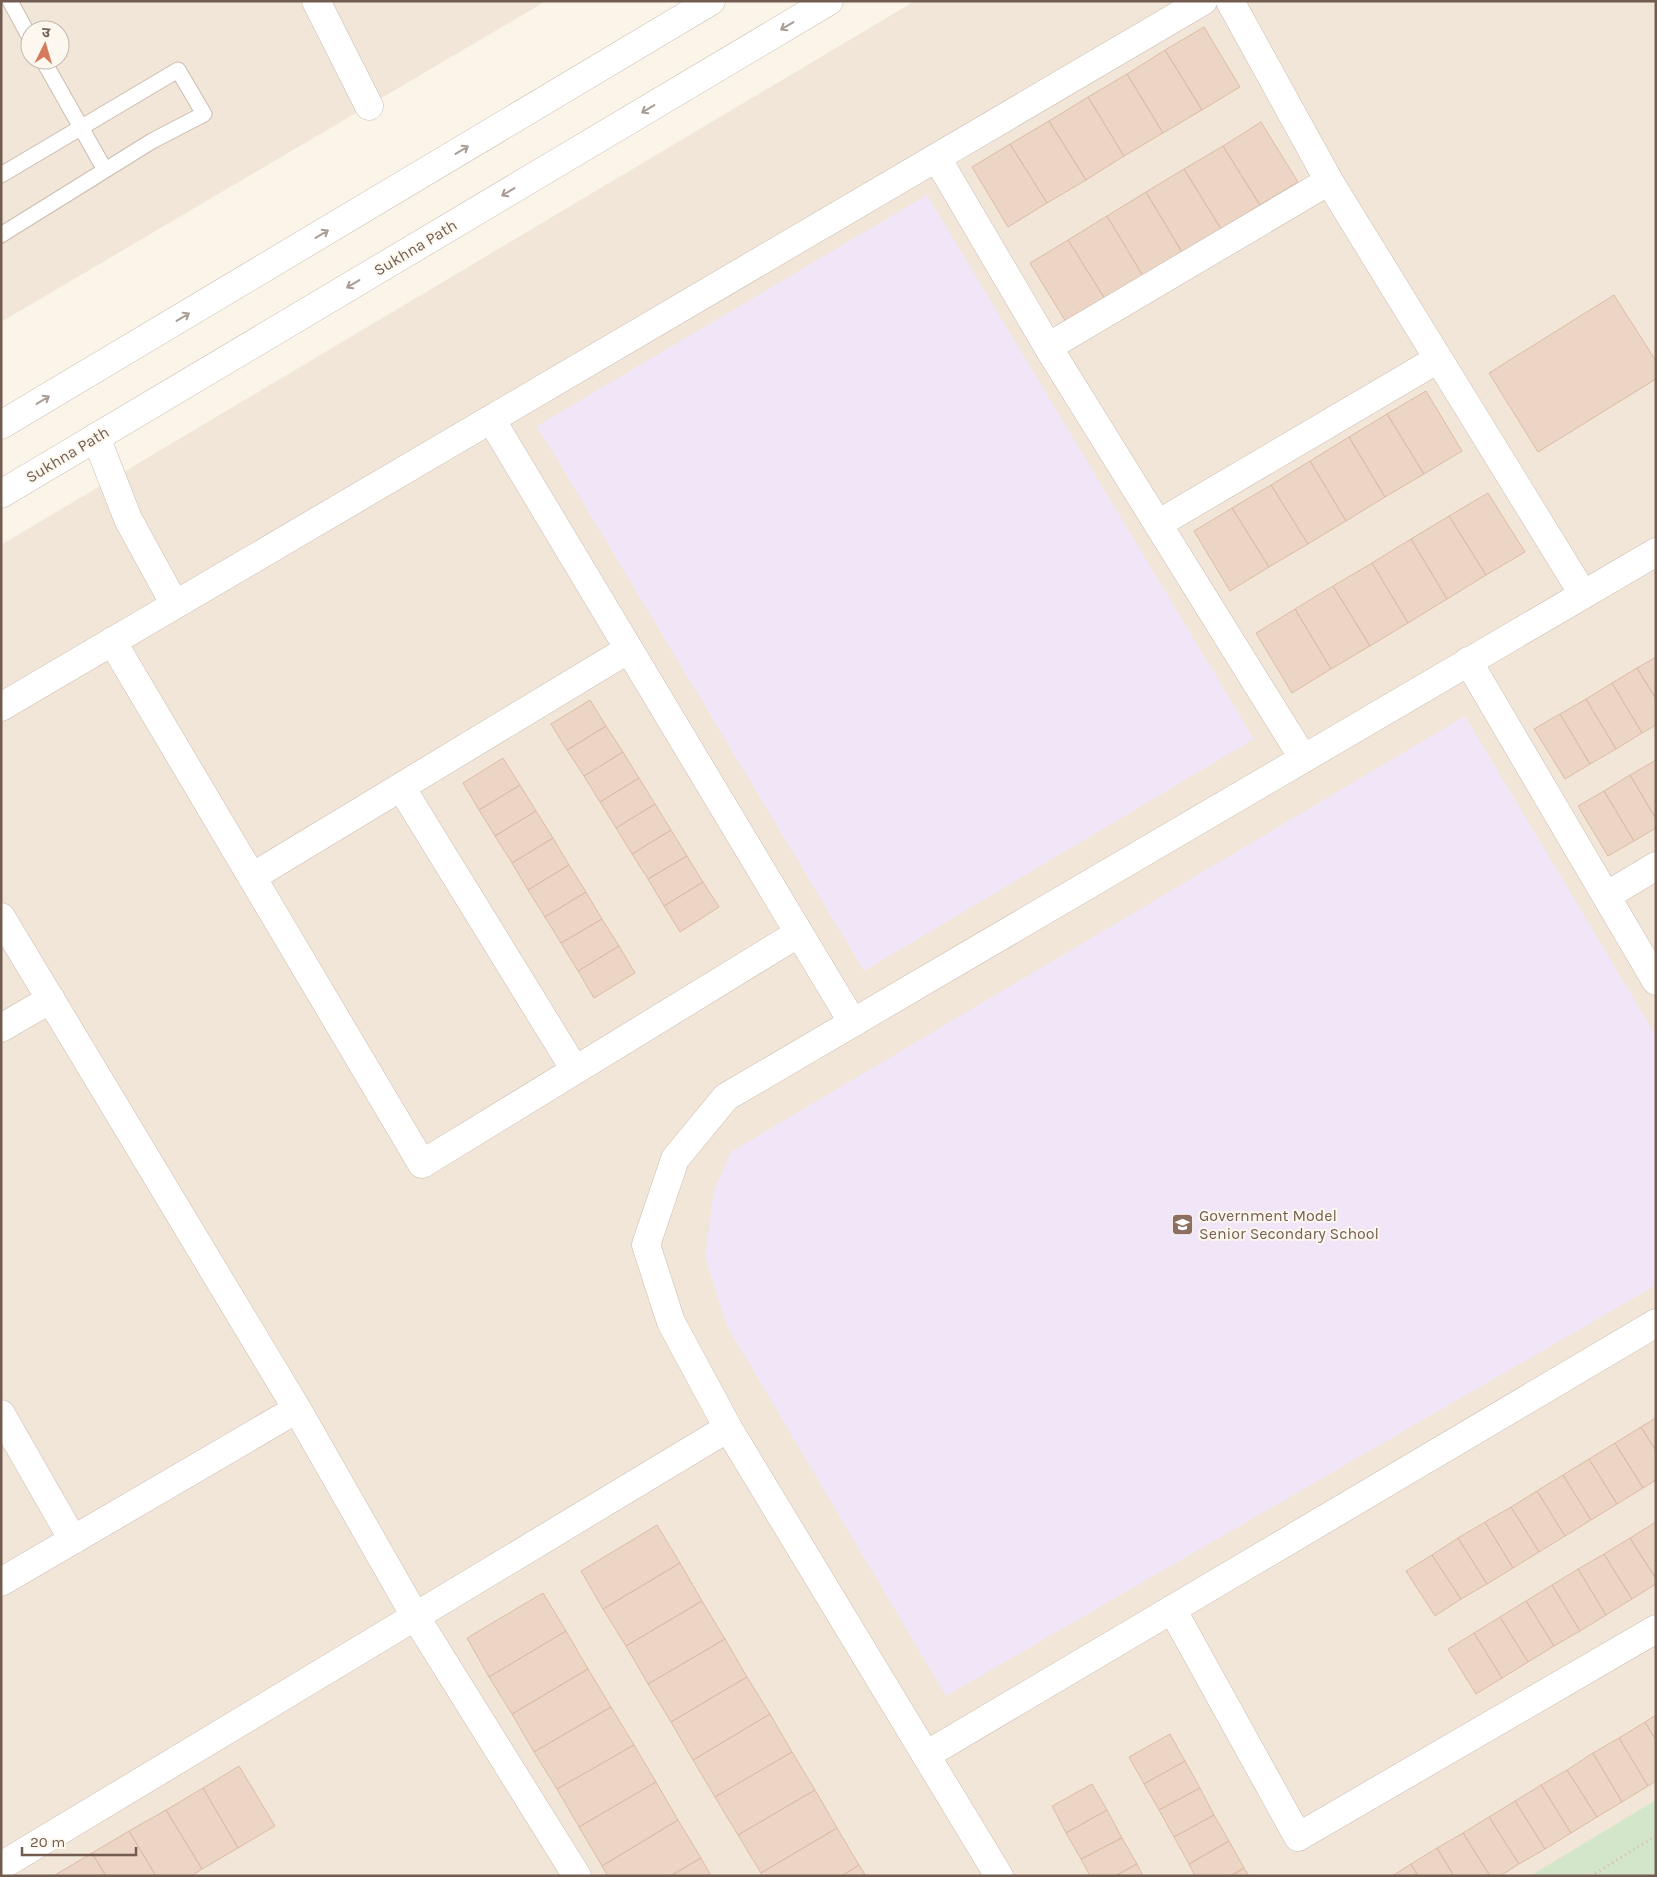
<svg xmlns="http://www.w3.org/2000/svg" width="1657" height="1877" font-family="Karla,'Noto Sans Devanagari',sans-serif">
<rect width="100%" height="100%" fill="#faf4e9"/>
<path fill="#f1e6d8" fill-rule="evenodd" d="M1,1H546L1,322ZM30,30H60V60H30Z
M915,1H1656V1876H1V545Z"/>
<path fill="#f1e6f7" d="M927,195L1254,739L864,971L537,426Z
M1465,716L1656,1036V1285L946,1696L727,1326L705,1257L714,1191L731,1152Z"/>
<path fill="#d4e6c9" d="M1656,1800V1876H1530Z"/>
<path fill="#ecd5c4" stroke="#ddbca6" d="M1204,27L1240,87L1202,110L1165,50Z
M1165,50L1202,110L1163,133L1127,74Z
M1127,74L1163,133L1124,156L1088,97Z
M1088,97L1124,156L1086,180L1049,121Z
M1049,121L1086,180L1047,203L1010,144Z
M1261,122L1298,182L1260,205L1223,146Z
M1010,144L1047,203L1008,227L972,167Z
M1223,146L1260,205L1221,229L1184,169Z
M1184,169L1221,229L1182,252L1146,192Z
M1146,192L1182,252L1143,276L1107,216Z
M1107,216L1143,276L1105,299L1068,240Z
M1068,240L1105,299L1066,322L1030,263Z
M1614,295L1656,361V379L1538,452L1489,373Z
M1426,391L1462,451L1424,474L1387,414Z
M1387,414L1424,474L1385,497L1349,437Z
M1349,437L1385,497L1346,521L1310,461Z
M1310,461L1346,521L1308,544L1271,485Z
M1271,485L1308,544L1269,567L1232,508Z
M1488,493L1525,552L1486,575L1449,516Z
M1232,508L1269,567L1230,591L1194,531Z
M1449,516L1486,575L1447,599L1411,539Z
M1411,539L1447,599L1408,623L1372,563Z
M1372,563L1408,623L1370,646L1333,586Z
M1333,586L1370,646L1331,669L1295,609Z
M1295,609L1331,669L1292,693L1256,633Z
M1656,657V699L1637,668Z
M1637,668L1656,699V725L1642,733L1612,683Z
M1612,683L1642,733L1616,749L1586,699Z
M1586,699L1616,749L1590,764L1560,714Z
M590,700L606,726L567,750L551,724Z
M1560,714L1590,764L1565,779L1534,729Z
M606,726L623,752L584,776L567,750Z
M623,752L639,778L600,802L584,776Z
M503,758L520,785L479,810L463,783Z
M1656,760V819L1630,775Z
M1630,775L1656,819V828L1634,841L1604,791Z
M639,778L655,804L616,828L600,802Z
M520,785L536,811L495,836L479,810Z
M1604,791L1634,841L1608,856L1578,806Z
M655,804L671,830L632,854L616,828Z
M536,811L553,838L512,863L495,836Z
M671,830L687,856L648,879L632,854Z
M553,838L569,865L528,890L512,863Z
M687,856L703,882L664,906L648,879Z
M569,865L586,892L545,917L528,890Z
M703,882L719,907L680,932L664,906Z
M586,892L602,919L561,943L545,917Z
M602,919L619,946L578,971L561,943Z
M619,946L635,973L594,998L578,971Z
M1656,1418V1451L1641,1427Z
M1641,1427L1656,1451V1480L1643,1488L1615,1443Z
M1615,1443L1643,1488L1617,1504L1589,1459Z
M1589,1459L1617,1504L1591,1520L1563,1475Z
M1563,1475L1591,1520L1565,1536L1537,1491Z
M1537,1491L1565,1536L1539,1552L1511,1507Z
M1511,1507L1539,1552L1513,1568L1485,1522Z
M1485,1522L1513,1568L1487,1584L1458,1538Z
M1656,1522V1579L1630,1538Z
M657,1525L680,1563L603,1609L581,1571Z
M1458,1538L1487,1584L1461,1599L1432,1555Z
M1630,1538L1656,1579V1584L1632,1599L1604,1554Z
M1604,1554L1632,1599L1606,1615L1578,1569Z
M1432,1555L1461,1599L1435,1616L1406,1571Z
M680,1563L702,1601L626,1646L603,1609Z
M1578,1569L1606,1615L1580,1631L1552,1585Z
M1552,1585L1580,1631L1554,1646L1526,1601Z
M543,1593L566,1631L489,1677L467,1638Z
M702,1601L725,1639L648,1684L626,1646Z
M1526,1601L1554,1646L1528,1662L1500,1617Z
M1500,1617L1528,1662L1502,1678L1474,1633Z
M566,1631L588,1669L512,1714L489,1677Z
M1474,1633L1502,1678L1476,1694L1448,1649Z
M725,1639L747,1677L671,1722L648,1684Z
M588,1669L611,1707L534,1752L512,1714Z
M747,1677L770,1714L693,1760L671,1722Z
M611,1707L634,1745L557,1789L534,1752Z
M770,1714L792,1752L715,1797L693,1760Z
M1656,1715V1740L1645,1722Z
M1645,1722L1656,1740V1781L1648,1786L1619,1738Z
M1170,1734L1185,1761L1144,1784L1129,1757Z
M1619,1738L1648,1786L1622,1802L1593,1753Z
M634,1745L656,1782L579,1827L557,1789Z
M792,1752L815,1790L738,1835L715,1797Z
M1593,1753L1622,1802L1597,1817L1567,1770Z
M1185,1761L1200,1788L1159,1810L1144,1784Z
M239,1766L275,1826L238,1848L203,1788Z
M1567,1770L1597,1817L1571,1833L1541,1785Z
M656,1782L678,1820L602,1866L579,1827Z
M1092,1784L1107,1810L1066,1833L1052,1806Z
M1541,1785L1571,1833L1545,1849L1515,1801Z
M203,1788L238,1848L202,1869L166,1810Z
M1200,1788L1214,1815L1174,1837L1159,1810Z
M815,1790L837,1828L761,1873L738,1835Z
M1515,1801L1545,1849L1519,1864L1489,1817Z
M166,1810L202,1869L191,1876H156L129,1831Z
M1107,1810L1122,1838L1081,1859L1066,1833Z
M1214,1815L1229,1841L1189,1864L1174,1837Z
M1489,1817L1519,1864L1500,1876H1490L1463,1833Z
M678,1820L701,1858L670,1876H608L602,1866Z
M837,1828L859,1865L842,1876H762L761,1873Z
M129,1831L156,1876H106L92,1853Z
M1463,1833L1490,1876H1454L1437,1848Z
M1122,1838L1137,1864L1115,1876H1090L1081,1859Z
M1229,1841L1244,1868L1230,1876H1195L1189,1864Z
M1437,1848L1454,1876H1418L1411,1864Z
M92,1853L106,1876H56L55,1875Z
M701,1858L711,1876H670Z
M1137,1864L1143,1876H1115Z
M1411,1864L1418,1876H1392Z
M859,1865L866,1876H842Z
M1244,1868L1249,1876H1230Z"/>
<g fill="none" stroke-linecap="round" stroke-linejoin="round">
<defs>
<path id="lane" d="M10,1L30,38
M43,60L105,170
M1,175L178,70L204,114L152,141L1,235"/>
<path id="street" d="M316,1L369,106
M1230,1L1329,181L1583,594
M937,158L1048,347L1303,758
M1048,347L1329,181
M491,419L853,1023
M96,437L128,519L175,605
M1158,524L1438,359
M112,641L422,1164L799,933
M1468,661L1656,981
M1,707L1203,1
M401,787L575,1070
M252,877L629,649
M1606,896L1656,866
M1,917L297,1409L415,1616L577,1876
M1,1028L51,999
M1,1414L73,1540
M1,1582L297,1409
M1172,1609L1298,1837L1656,1629
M926,1755L1656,1323
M1,1866L728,1428"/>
<path id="secondary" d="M1,425L711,1
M1,494L829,1
M999,1876L728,1428L671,1322L646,1245L675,1159L726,1097L1656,552"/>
</defs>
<use href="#lane" stroke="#cbbcb0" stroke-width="17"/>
<use href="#street" stroke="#cbbcb0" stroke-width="29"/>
<use href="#secondary" stroke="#cdbdae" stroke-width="29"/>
<path stroke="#d1b8a7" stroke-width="3" stroke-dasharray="1 4" stroke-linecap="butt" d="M1591,1876L1656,1836"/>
<use href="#lane" stroke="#fff" stroke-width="15"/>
<use href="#street" stroke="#fff" stroke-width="28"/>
<use href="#secondary" stroke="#fff" stroke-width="28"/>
</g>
<defs><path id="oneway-shaft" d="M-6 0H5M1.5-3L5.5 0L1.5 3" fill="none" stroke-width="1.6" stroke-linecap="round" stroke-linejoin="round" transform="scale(1.25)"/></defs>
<g stroke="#aa9d96">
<use href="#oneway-shaft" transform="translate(787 26) rotate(149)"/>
<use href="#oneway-shaft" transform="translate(648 109) rotate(149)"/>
<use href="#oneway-shaft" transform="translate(462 150) rotate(-31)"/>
<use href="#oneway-shaft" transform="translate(508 192) rotate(149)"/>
<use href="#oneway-shaft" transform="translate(322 234) rotate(-31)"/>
<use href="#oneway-shaft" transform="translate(353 284) rotate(149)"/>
<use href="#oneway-shaft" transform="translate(183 317) rotate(-31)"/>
<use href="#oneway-shaft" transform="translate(43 400) rotate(-31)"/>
</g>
<defs>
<symbol id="school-square" viewBox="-11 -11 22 22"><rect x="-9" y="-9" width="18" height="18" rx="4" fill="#8d6e63" stroke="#fdf8ef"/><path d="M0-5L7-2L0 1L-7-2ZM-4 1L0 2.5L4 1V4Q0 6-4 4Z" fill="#fff"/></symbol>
</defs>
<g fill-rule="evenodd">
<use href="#school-square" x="1170" y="1212" width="25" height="25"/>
</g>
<g text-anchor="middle" stroke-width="4" stroke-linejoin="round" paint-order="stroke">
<g font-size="16" fill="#725c50" stroke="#fdf8ef">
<text transform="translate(415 247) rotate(-31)" y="6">Sukhna Path</text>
<text transform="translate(67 454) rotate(-31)" y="6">Sukhna Path</text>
</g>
<g font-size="16" fill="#785e54" stroke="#fdf8ef" text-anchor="start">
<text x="1199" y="1221">Government Model<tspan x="1199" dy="18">Senior Secondary School</tspan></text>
</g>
</g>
<rect width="1657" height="1877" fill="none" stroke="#725c50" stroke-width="5"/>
<g transform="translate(45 45) rotate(5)"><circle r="24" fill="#fdf8ef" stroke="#c5baaf"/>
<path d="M0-4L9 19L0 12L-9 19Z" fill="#d57a5d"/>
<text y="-8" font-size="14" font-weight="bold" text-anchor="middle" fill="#725c50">उ</text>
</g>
<path d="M22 1847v8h114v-8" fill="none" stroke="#725c50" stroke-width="2.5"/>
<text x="30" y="1847" font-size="15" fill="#725c50" stroke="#fdf8ef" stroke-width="4" paint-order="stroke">20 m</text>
</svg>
